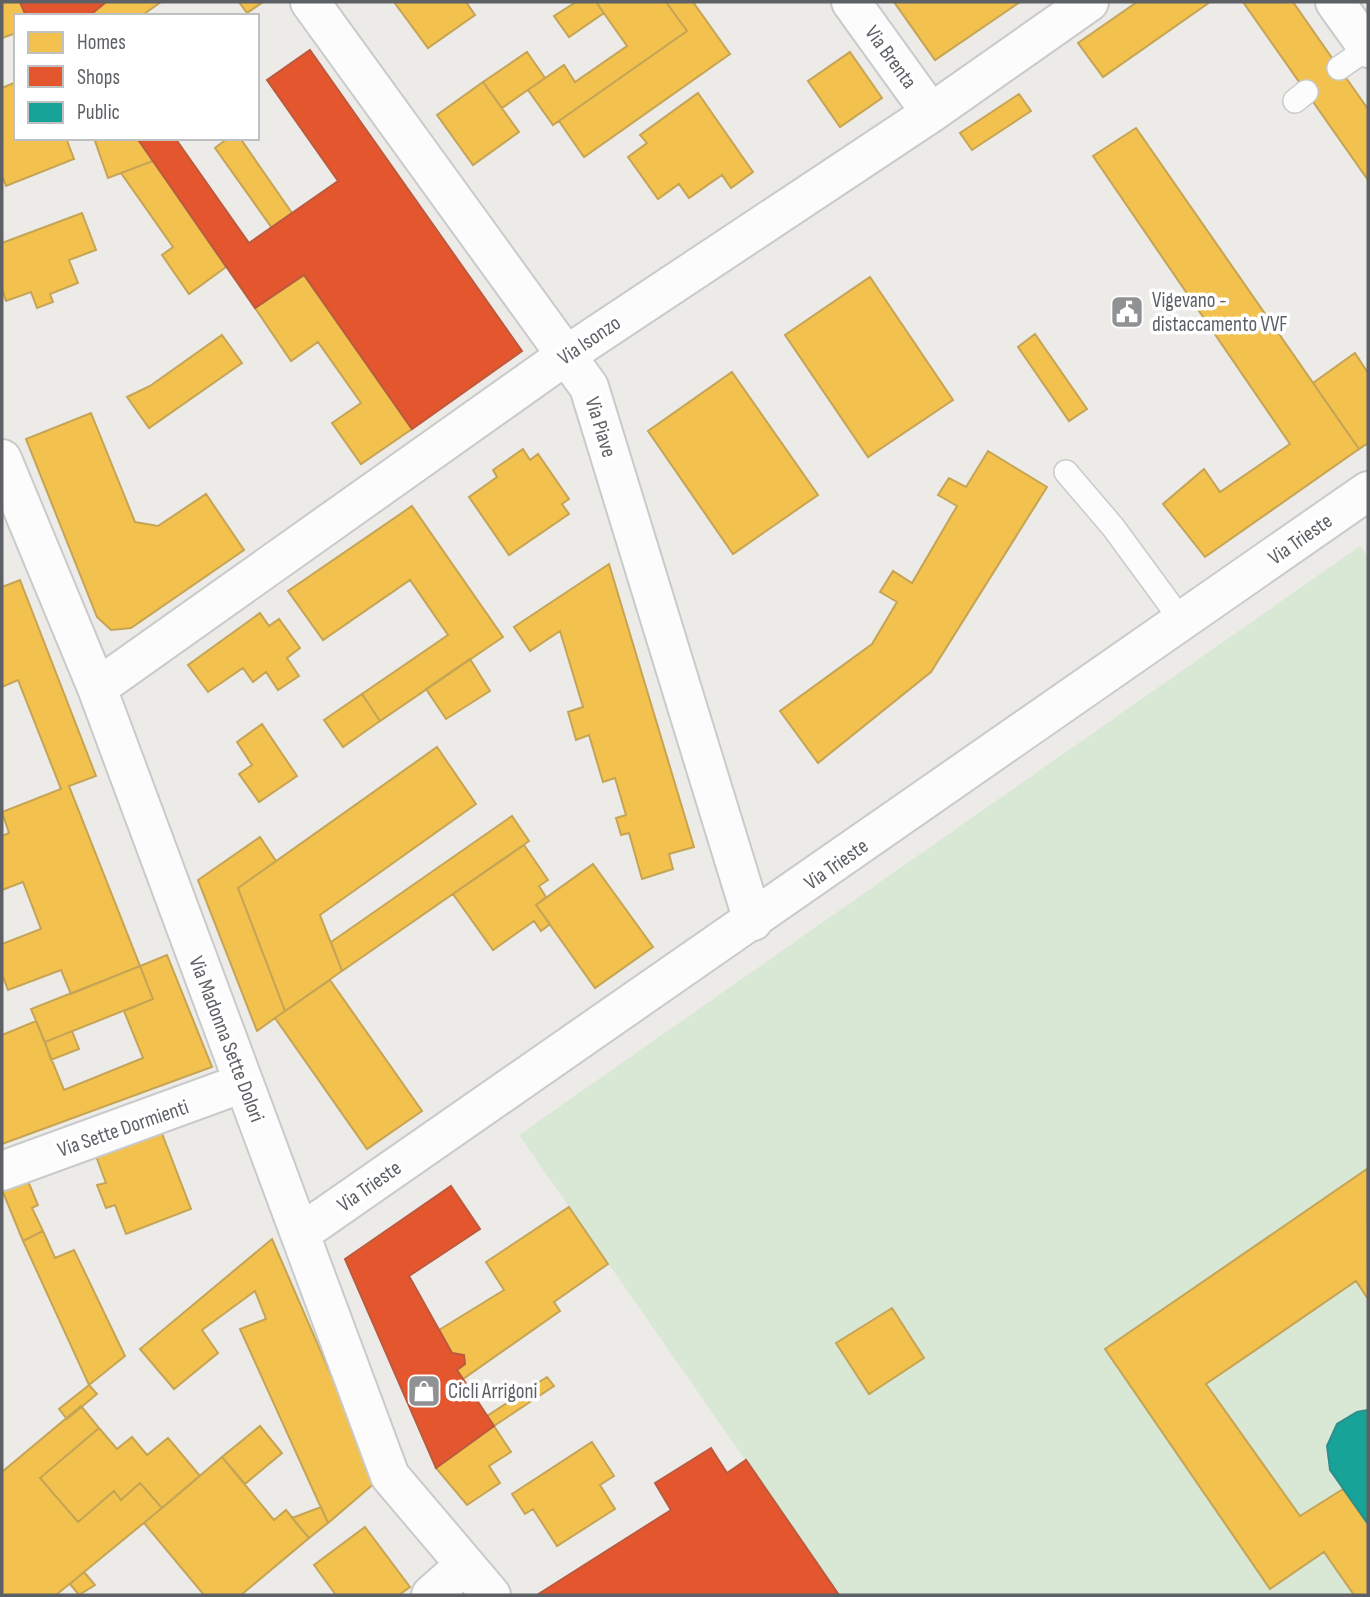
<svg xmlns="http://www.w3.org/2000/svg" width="1370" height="1597" font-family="'Sofia Sans Condensed',sans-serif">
<rect width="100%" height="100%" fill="#edebe8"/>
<path fill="#d8e8d4" d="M1360,546L1368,557V1171L1366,1169L1106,1349L1324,1552L1354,1595H839L519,1135Z
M1356,1281L1368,1299V1410C1339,1414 1318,1442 1330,1471C1333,1477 1339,1484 1343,1489L1300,1516L1206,1384Z"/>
<path fill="#f2c14e" stroke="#c5a455" stroke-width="2" d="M2,2H20L26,16H16V33L2,38Z
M106,2H161L141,16H89Z
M239,2H263L247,13Z
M394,2H466L475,15L428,48Z
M576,2H596L604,13L569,37L554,16Z
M596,2H666L687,31L553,125L528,90L564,65L575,82L627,46Z
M666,2H693L730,54L584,157L559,121L687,31Z
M894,2H1020L935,60Z
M1137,2H1210L1103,77L1078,43Z
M1243,2H1293L1339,68L1368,109V180Z
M527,52L545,78L502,108L483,82Z
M850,52L882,98L840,127L808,81Z
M16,82V138H66L74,159L6,186L2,175V88Z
M483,82L519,132L473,165L437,115Z
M698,93L753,172L731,188L722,175L689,198L679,184L658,199L628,157L647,143L640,135Z
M1019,94L1031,111L972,150L960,133Z
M1136,128L1359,449L1205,557L1163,504L1204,469L1220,492L1290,444L1093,156Z
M102,138H137L153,161L108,178L95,141Z
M228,138H240L292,213L272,228L215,148Z
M153,161L226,267L189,294L162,255L173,247L121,173Z
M82,213L96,250L69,260L78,283L50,294L53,302L37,308L31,292L6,301L2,289V243Z
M304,275L412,429L361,464L332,423L361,403L318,342L291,361L255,308Z
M870,277L953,400L868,457L785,335Z
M1035,334L1087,409L1069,421L1018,347Z
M222,335L242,363L149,428L127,397L150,386Z
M1355,353L1368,373V443L1359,449L1313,383Z
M732,372L818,495L733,554L648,431Z
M91,413L135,522L158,526L206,494L244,550L131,628L111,630L97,617L26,439Z
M523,449L530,460L538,454L569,499L562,504L569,514L509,555L469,497L497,477L493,470Z
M988,451L1047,487L931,672L818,763L780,711L872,644L897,602L880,592L893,571L912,583L957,506L938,495L949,478L966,487Z
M412,506L503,637L380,721L362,694L448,635L410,580L323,640L288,591Z
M609,564L694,847L669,854L673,869L642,879L629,833L621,835L616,818L626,815L615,778L603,782L589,735L576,740L568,712L583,707L560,631L530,651L514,627Z
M20,580L96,776L69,786L140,966L71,994L61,970L8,990L2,974V944L41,929L23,882L2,890V836L9,833L2,812L61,789L18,680L2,687V587Z
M260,613L269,626L279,619L300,648L287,658L299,676L278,690L266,672L253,682L243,668L208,692L188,665Z
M470,659L490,691L446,719L426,689Z
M362,694L380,721L343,747L324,720Z
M262,724L297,776L259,802L239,774L252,765L237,742Z
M437,747L476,804L320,915L342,971L285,1011L238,888Z
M512,816L529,841L342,971L331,942Z
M260,837L276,861L238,888L285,1011L257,1031L198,880Z
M524,845L548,880L539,886L546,897L536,905L550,924L541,931L534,921L493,950L453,894Z
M593,864L653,947L595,988L536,905Z
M167,955L212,1067L2,1144V1035L36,1021L64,1090L143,1058L124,1011L153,999L140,966Z
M140,966L153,999L45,1042L31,1009Z
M330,980L422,1111L367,1149L275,1018Z
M72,1031L79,1049L51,1060L45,1042Z
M161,1131L191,1209L126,1234L115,1205L106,1208L97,1185L106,1183L96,1156Z
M1367,1169L1368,1299L1356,1281L1206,1384L1300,1516L1343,1489L1368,1524V1595H1354L1324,1552L1270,1589L1105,1349Z
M27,1179L38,1205L32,1208L43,1231L23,1241L2,1190Z
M569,1207L608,1264L554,1302L560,1311L463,1379L457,1370L465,1364L464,1355L452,1353L439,1330L504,1290L486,1262Z
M43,1231L55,1258L74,1250L125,1356L89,1385L23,1241Z
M272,1239L377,1481L328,1523L240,1329L266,1319L255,1291L202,1330L218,1353L174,1389L140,1349Z
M892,1308L924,1358L869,1394L836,1343Z
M547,1377L554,1386L494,1426L487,1416Z
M89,1385L97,1394L67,1419L59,1409Z
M81,1406L99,1428L40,1478L78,1522L114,1491L121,1500L140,1483L162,1508L56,1595H2V1472Z
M260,1426L282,1453L245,1484L222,1457Z
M494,1426L511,1452L489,1466L500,1483L467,1505L436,1468Z
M99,1428L117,1449L132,1437L147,1455L168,1438L200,1476L162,1508L140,1483L121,1500L114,1491L78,1522L40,1478Z
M592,1442L614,1476L600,1485L615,1509L557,1546L533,1509L525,1514L512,1494Z
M222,1457L274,1520L286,1510L309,1538L241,1595H204L144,1523Z
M321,1507L328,1523L309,1538L292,1518Z
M365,1527L410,1587L399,1595H336L314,1565Z
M84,1572L95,1585L79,1595L70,1584Z"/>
<path fill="#e4572e" stroke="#bc5a3e" stroke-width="2" d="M20,2H106L89,16H26Z
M310,50L522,351L412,429L304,275L255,308L137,138H175L249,243L338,181L267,80Z
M451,1186L480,1229L409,1276L452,1353L464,1355L465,1364L457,1370L494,1426L436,1468L345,1259Z
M711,1448L727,1473L746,1460L839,1595H537L671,1510L655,1483Z"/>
<path fill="#17a398" stroke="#2c8f89" stroke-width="2" d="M1368,1410V1524L1330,1470L1327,1446L1337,1424L1357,1412Z"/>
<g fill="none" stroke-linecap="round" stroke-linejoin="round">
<defs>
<path id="service" d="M1339,68L1368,48
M1295,101L1306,92
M1066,472L1113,527L1182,621"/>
<path id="minor" d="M310,2L589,387L753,921
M851,2L931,113
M1335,2L1368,48
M2,459L97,688L390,1476L491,1595
M97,688L565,356L931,113L1089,2
M2,1171L243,1083
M301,1233L1368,491
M431,1595L465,1565"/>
</defs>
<use href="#service" stroke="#c9caca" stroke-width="26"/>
<use href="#minor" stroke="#c9caca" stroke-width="42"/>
<use href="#service" stroke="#fcfcfc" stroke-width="23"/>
<use href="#minor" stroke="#fcfcfc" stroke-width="38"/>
</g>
<defs>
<symbol id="civic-square" viewBox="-11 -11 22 22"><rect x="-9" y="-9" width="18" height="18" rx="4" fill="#8f9193" stroke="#fff"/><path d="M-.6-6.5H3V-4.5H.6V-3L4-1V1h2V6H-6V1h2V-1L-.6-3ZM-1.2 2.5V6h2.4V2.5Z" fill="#fff"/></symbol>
<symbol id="shop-square" viewBox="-11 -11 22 22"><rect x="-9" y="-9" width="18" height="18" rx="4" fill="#8f9193" stroke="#fff"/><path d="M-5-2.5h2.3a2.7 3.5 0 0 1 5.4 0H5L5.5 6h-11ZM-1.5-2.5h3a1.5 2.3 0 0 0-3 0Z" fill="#fff"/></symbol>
</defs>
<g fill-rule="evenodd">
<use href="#civic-square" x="1108" y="293" width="38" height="38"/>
<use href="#shop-square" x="405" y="1372" width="38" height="38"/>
</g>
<g text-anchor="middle" stroke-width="7" stroke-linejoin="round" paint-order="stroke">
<g font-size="21" fill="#5d6165" stroke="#fff">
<text transform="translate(891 57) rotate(54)" y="7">Via Brenta</text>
<text transform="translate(589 340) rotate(-34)" y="7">Via Isonzo</text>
<text transform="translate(601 427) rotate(73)" y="7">Via Piave</text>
<text transform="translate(1300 539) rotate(-35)" y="7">Via Trieste</text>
<text transform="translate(836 864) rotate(-35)" y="7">Via Trieste</text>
<text transform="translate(227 1039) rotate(69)" y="7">Via Madonna Sette Dolori</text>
<text transform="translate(123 1128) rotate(-19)" y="7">Via Sette Dormienti</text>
<text transform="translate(369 1186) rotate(-35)" y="7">Via Trieste</text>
</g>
<g font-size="21" fill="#5d6165" stroke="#fff" text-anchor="start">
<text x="1152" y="307">Vigevano -<tspan x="1152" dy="24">distaccamento VVF</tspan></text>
<text x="448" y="1398">Cicli Arrigoni</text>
</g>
</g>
<rect width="1370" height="1597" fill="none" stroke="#5d6165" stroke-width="7"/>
<rect x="14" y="14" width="245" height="126" fill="#ffffff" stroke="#bec0c1" stroke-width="2"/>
<rect x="28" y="32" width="35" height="21" fill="#f2c14e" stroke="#bec0c1" stroke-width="2"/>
<text x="77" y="49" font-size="21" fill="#5d6165">Homes</text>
<rect x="28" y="66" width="35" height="21" fill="#e4572e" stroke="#bec0c1" stroke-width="2"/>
<text x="77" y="84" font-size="21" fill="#5d6165">Shops</text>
<rect x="28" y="102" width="35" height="21" fill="#17a398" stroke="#bec0c1" stroke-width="2"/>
<text x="77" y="119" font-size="21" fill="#5d6165">Public</text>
</svg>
